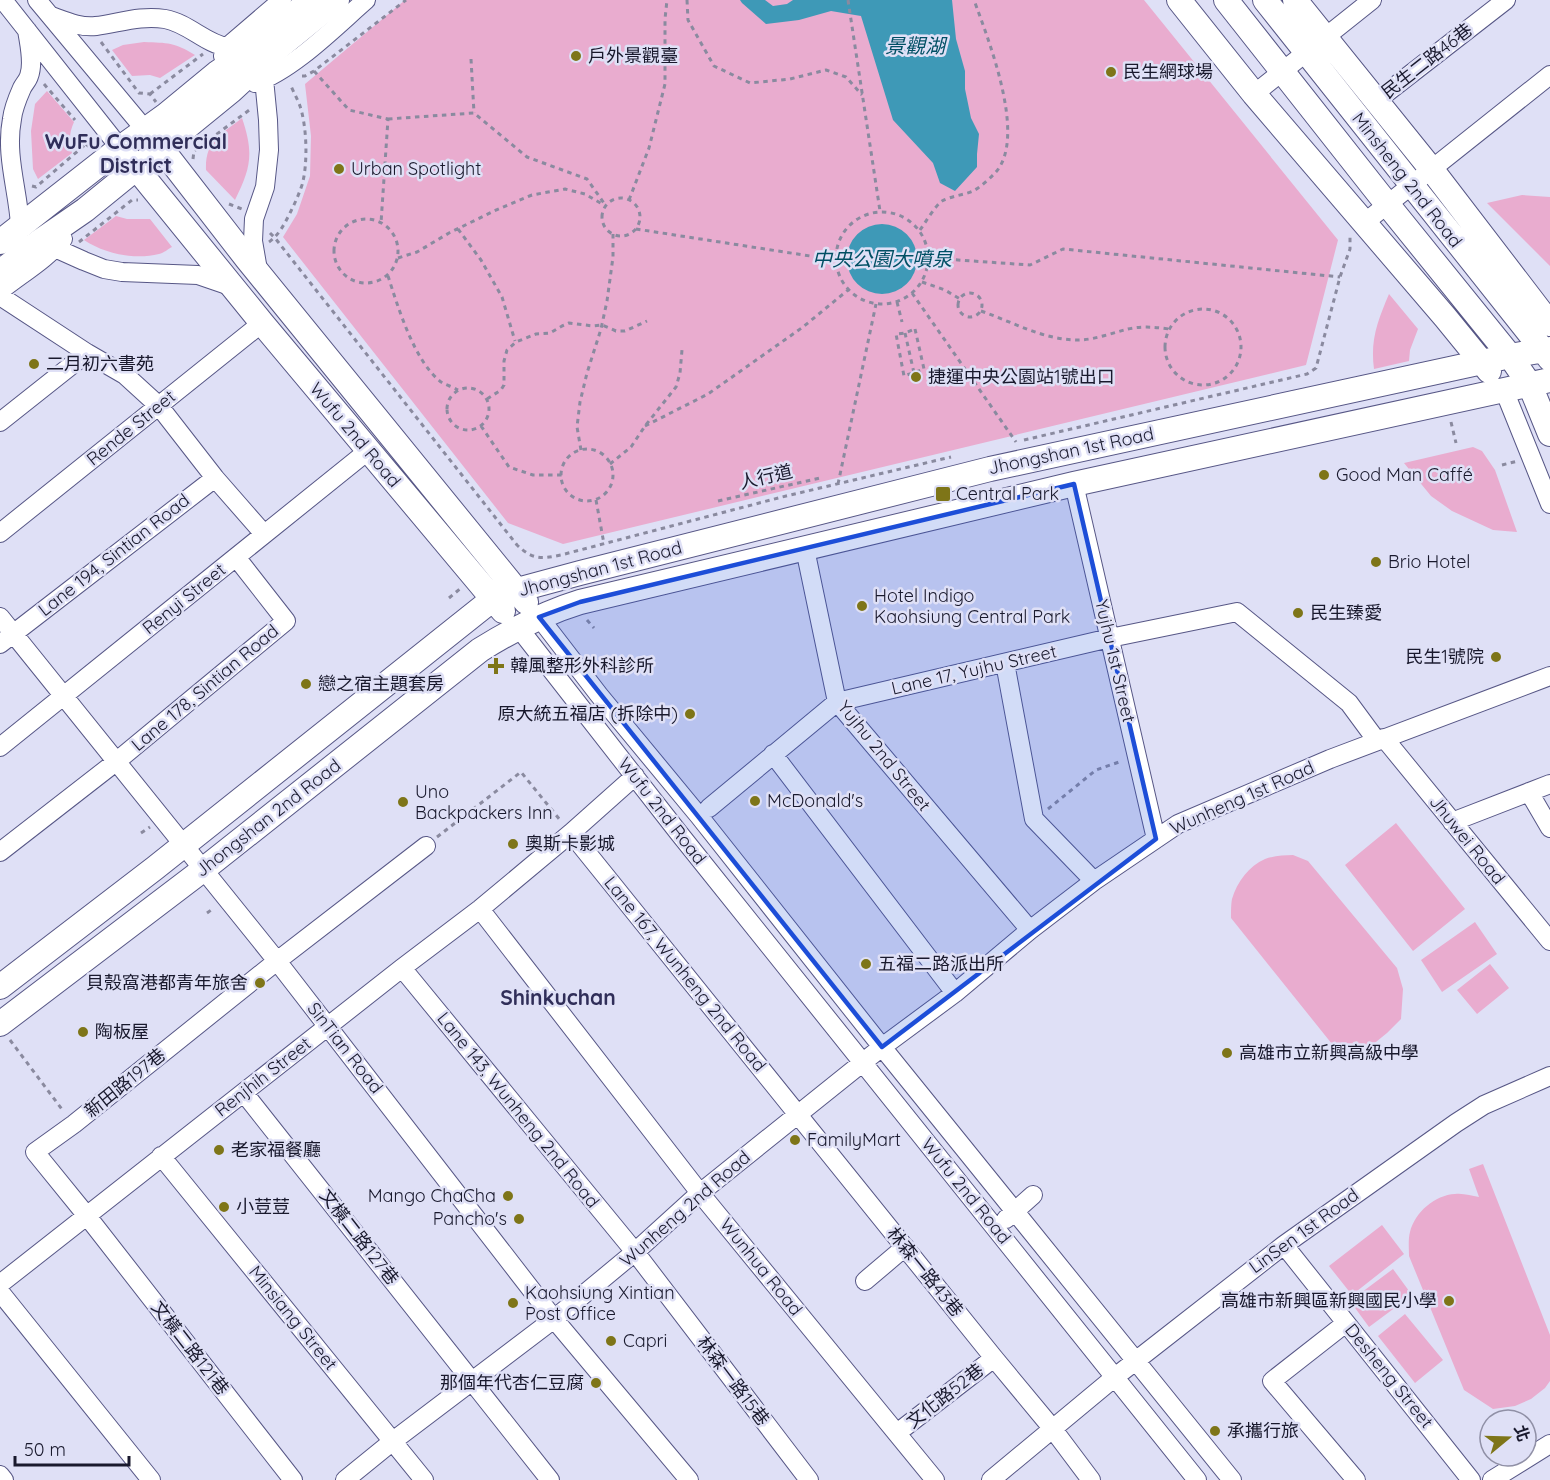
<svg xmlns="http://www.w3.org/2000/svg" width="1550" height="1480" font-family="Quicksand,'Noto Sans TC',sans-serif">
<rect width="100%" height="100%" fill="#dfe0f6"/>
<path fill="#e9accf" d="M405,0H1144L1338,240L1306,365L563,544L508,523L283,237L297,214L310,176L311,136L305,84Z
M144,42C168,43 174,42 195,55L160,78L150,75L132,76L112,50L123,45Z
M47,91L74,122C69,133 69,141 72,153L38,179L33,169L31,131L35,104Z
M242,118C254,153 251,168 235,200L206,170C205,140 221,135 242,118Z
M1522,195L1550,197V266L1487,203Z
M116,216L127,219H150L172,247C168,249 164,253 159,254C135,260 105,254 84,240Z
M1389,294L1418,329L1410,350L1409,361L1374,369C1370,340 1378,320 1389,294Z
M1473,447L1482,451L1495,470L1517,532L1493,530L1452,511L1431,496L1404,463Z
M1396,823L1465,909L1413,951L1345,865Z
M1293,855L1308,861L1397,968L1403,989L1401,1019L1387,1033L1371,1046L1350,1050L1332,1044L1231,918C1231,912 1231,904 1232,899C1237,882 1249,866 1265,859C1274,856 1284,855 1293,855Z
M1475,922L1497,954L1442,992L1421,960Z
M1490,964L1509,988L1477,1014L1457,990Z
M1483,1164L1550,1335V1381L1545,1388L1531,1399L1515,1406L1493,1409L1464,1390L1409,1256C1409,1249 1408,1239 1410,1232C1415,1212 1435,1195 1455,1194C1464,1193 1471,1196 1479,1197L1469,1169Z
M1382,1225L1404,1254L1352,1295L1329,1266Z
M1393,1269L1412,1295L1369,1327L1350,1301Z
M1405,1314L1443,1360L1415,1383L1378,1336Z"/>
<path fill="#3e99b7" d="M740,0H765L773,6L787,4L793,0H952L956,39L965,71V89L971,118L979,134L977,154V167L955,191L940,183L933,163L893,120L861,16L831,11L799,20L766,24L742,3Z
M847 259a35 35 0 1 1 70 0a35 35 0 1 1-70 0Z"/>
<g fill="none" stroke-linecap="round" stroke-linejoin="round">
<defs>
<path id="minor" d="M3,0L120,148
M37,0L152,138
M51,16C65,21 81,28 96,26C119,23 141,15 165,19C188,23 206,44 227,47
M223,56L227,47L282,0
M255,83C294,69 335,27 366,0
M1254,94L1372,0
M1376,101L1506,0
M1364,223L1550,75
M20,225C18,190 5,155 12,119C13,109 18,97 22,88C24,84 28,80 29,76C34,63 29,44 27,30
M55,248L84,261L104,269L122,272L198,275L233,287
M258,270L253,241L254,219L265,187L269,150L268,120L264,79L266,59
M0,291C21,274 46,260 63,239
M0,296L87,353L125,375L159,406L215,478L264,534
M1504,390L1550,504
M0,422L87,353
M1074,484L1156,839
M0,533L262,323
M805,549L837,702L1030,930
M0,617L277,961L554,1319L689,1480
M539,617L599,695L699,816L882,1047L1232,1480
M518,627L678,832L1197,1480
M0,644L215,478
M1005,663L1034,819L1094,881
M1384,738L1550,941
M0,747L369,450
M773,754L955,993
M1529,792L1550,828
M709,808L837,702L1110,638L1237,612L1349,703L1377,741
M1452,822L1550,784
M571,833L994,1358L1052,1428L1091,1480
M0,852L117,761L286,621L236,557
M480,909L700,1193L935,1480
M402,968L635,1252L809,1480
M244,1093L550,1480
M161,1156L424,1480
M1006,1219L1033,1195
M1284,1245L1471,1480
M865,1281L905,1247
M0,1284L402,968L480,909L571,833L635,776
M0,1292L151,1480
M1346,1323L1272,1381L1356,1480
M897,1433L994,1358
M0,1475L4,1480
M293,1480L87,1216L35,1152L74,1124L277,961L426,846
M345,1480L393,1441L554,1319L635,1252L700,1193L882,1047L955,993L1030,930L1094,881L1178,824L1330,759L1550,676
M991,1480L1115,1377L1284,1245L1456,1123L1484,1105L1550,1076
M1492,1480L1550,1444"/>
<path id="major" d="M1179,0L1254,94L1445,317L1489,371
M1226,0L1379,194L1510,356L1530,385L1550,434
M1265,0L1550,359
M1295,0L1432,170L1550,324
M120,148L262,323L503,611
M161,148L247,259L526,602
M0,242L120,148L166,115L217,73L263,42L310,0
M0,272L43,239L85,210L231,91L273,52L337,0
M0,987L155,868L493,599L517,590L580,573L990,469L1510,356L1550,349
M0,1024L204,869L480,650C512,630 544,613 580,602L1074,484L1550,380"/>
</defs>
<use href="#minor" stroke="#575786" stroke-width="20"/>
<use href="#major" stroke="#575786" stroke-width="26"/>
<path stroke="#8a8a9f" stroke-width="3" stroke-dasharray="4.5 4.5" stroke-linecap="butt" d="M687,0L688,20L714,66L750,83L790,79L826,70L846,77L862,95
M848,0L880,211
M101,42L139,93L150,94L156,102
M471,59L474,113
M314,71L349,110L388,119L381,223
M302,76H305L314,71L406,0
M44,84L75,120
M150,94L203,54
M388,119L474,113L527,157L587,179L606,206
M87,134L86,144L89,147
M193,159L194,151L252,108
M32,186L36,187L86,144
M602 217a19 19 0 1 1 38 0a19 19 0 1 1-38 0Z
M629,200L649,148L665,84V19L667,0
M229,204L242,209
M836 258a46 46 0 1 1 92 0a46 46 0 1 1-92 0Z
M334 251a32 32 0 1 1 64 0a32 32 0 1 1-64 0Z
M458,229L481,260L502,297L515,341
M636,229L836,260
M920,230C925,223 935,206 942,201C951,196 964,195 973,191C981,187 989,179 995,173C1028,138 988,39 974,0
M270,233L275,238L517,545C533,560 541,559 561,555L782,497L951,457
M79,242L132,200H138
M269,242C279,235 285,223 291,211C295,203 299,194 302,185C308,164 307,127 300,106C297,98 293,91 290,84
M398,258L417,252L449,233L494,211L532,195L565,189L585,194L604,205
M929,258L1030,265L1063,249L1340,277
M388,276C398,307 414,361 441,382C446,385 453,387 458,390
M922,282L945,290L960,299
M912,293L1016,442
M958 305a12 12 0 1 1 24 0a12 12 0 1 1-24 0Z
M897,302L902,322
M1165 347a38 38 0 1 1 76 0a38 38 0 1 1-76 0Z
M981,311C1013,322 1043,340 1078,340C1094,340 1112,333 1128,329C1142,326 1155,327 1169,329
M915,329L924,369L904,376L896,334L905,333Z
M905,333L914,373
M447 409a21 21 0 1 1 42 0a21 21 0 1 1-42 0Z
M487,399L501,390L504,385V361L507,350L516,342L536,334L550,333L562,326L569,323L593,326L602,325L616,331H625L647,321
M1451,422L1456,443
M481,426L509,467L533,475H562
M645,426L708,394L803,327L848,290
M1024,440L1307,374L1316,368L1340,277L1350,249V237
M561 475a26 26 0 1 1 52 0a26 26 0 1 1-52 0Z
M581,450L577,427L580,402L587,373L601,329L607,301L613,257V234
M610,464L631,447L645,426L676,387L680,373L682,350
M1502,465L1518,461
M838,484L876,304
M596,500L604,544
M718,501L820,478
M449,598L461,588
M587,620L594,628
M1048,809L1096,770L1122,761
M141,833L150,827
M437,837L521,772L560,820
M207,913L214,908
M10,1040L64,1112"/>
<use href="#minor" stroke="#fff" stroke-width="18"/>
<use href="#major" stroke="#fff" stroke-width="24"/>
</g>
<path fill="#1d4ed8" fill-opacity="0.2" stroke="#1d4ed8" stroke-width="4.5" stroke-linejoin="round" d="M1074,484L1156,839L882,1047L539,617L580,602Z"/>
<g fill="#7e7518" stroke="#dfe0f6" stroke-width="2">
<circle cx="576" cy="56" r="6"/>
<circle cx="1111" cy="72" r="6"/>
<circle cx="339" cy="169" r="6"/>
<circle cx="34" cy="364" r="6"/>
<circle cx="916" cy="377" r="6"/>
<circle cx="1324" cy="475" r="6"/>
<rect x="935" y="486" width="16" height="16" rx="3"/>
<circle cx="1376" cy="562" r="6"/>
<circle cx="862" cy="606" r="6"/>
<circle cx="1298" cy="613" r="6"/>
<circle cx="1496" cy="657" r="6"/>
<path d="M493 657h6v6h6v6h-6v6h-6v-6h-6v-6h6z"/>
<circle cx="306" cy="684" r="6"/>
<circle cx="690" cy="714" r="6"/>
<circle cx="755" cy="801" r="6"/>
<circle cx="403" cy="802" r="6"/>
<circle cx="513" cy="844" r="6"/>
<circle cx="866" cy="964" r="6"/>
<circle cx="260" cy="983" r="6"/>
<circle cx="83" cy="1032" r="6"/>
<circle cx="1227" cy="1053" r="6"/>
<circle cx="795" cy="1140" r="6"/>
<circle cx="219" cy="1150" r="6"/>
<circle cx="508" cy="1196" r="6"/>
<circle cx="224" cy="1207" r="6"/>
<circle cx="519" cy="1219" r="6"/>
<circle cx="1449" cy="1301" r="6"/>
<circle cx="513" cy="1303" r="6"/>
<circle cx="611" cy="1341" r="6"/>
<circle cx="596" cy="1383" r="6"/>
<circle cx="1215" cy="1431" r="6"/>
</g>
<g text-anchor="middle" stroke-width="5" stroke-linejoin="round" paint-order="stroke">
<g font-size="18" fill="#19192d" stroke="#dfe0f6" text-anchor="start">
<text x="588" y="62">戶外景觀臺</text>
<text x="1123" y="78">民生網球場</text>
<text x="351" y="175">Urban Spotlight</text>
<text x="46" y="370">二月初六書苑</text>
<text x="928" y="383">捷運中央公園站1號出口</text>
<text x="1336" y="481">Good Man Caffé</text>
<text x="956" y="500">Central Park</text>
<text x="1388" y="568">Brio Hotel</text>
<text x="874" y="602">Hotel Indigo<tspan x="874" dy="21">Kaohsiung Central Park</tspan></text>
<text x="1310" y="619">民生臻愛</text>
<text x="1484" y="663" text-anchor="end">民生1號院</text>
<text x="510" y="672">韓風整形外科診所</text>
<text x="318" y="690">戀之宿主題套房</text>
<text x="678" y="720" text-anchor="end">原大統五福店 (拆除中)</text>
<text x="415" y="798">Uno<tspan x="415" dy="21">Backpackers Inn</tspan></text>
<text x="767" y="807">McDonald's</text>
<text x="525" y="850">奧斯卡影城</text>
<text x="878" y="970">五福二路派出所</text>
<text x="248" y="989" text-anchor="end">貝殼窩港都青年旅舍</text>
<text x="95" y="1038">陶板屋</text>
<text x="1239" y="1059">高雄市立新興高級中學</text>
<text x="807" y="1146">FamilyMart</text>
<text x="231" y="1156">老家福餐廳</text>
<text x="496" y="1202" text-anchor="end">Mango ChaCha</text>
<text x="236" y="1213">小荳荳</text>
<text x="507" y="1225" text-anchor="end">Pancho's</text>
<text x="525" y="1299">Kaohsiung Xintian<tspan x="525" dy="21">Post Office</tspan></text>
<text x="1437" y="1307" text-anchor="end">高雄市新興區新興國民小學</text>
<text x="623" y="1347">Capri</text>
<text x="584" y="1389" text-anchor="end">那個年代杏仁豆腐</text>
<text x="1227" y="1437">承攜行旅</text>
</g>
<g font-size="18" fill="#19192d" stroke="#dfe0f6">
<text transform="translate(1427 61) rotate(-38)" y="6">民生二路46巷</text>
<text transform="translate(1407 180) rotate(52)" y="6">Minsheng 2nd Road</text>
<text transform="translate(131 428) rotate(-39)" y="6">Rende Street</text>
<text transform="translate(355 435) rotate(50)" y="6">Wufu 2nd Road</text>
<text transform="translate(1071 451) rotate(-12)" y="6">Jhongshan 1st Road</text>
<text transform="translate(766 477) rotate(-13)" y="6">人行道</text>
<text transform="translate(114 555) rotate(-38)" y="6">Lane 194, Sintian Road</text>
<text transform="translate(600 569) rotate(-15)" y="6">Jhongshan 1st Road</text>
<text transform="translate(184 599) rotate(-39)" y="6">Renyi Street</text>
<text transform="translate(1115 661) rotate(77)" y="6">Yujhu 1st Street</text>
<text transform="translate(974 670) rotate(-13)" y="6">Lane 17, Yujhu Street</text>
<text transform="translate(205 688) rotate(-40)" y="6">Lane 178, Sintian Road</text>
<text transform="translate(884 756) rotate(51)" y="6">Yujhu 2nd Street</text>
<text transform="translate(1242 798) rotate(-24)" y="6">Wunheng 1st Road</text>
<text transform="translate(662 811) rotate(52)" y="6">Wufu 2nd Road</text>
<text transform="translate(268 818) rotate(-38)" y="6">Jhongshan 2nd Road</text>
<text transform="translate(1467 840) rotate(51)" y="6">Jhuwei Road</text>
<text transform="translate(685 974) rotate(51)" y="6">Lane 167, Wunheng 2nd Road</text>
<text transform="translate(345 1048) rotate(52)" y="6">SinTian Road</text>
<text transform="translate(263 1077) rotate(-38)" y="6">Renjhih Street</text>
<text transform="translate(125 1083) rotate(-39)" y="6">新田路197巷</text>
<text transform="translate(518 1110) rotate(51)" y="6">Lane 143, Wunheng 2nd Road</text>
<text transform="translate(966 1191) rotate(51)" y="6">Wufu 2nd Road</text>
<text transform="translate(685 1209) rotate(-41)" y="6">Wunheng 2nd Road</text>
<text transform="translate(1304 1231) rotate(-36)" y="6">LinSen 1st Road</text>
<text transform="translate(359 1237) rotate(52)" y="6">文橫二路127巷</text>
<text transform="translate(761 1267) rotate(51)" y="6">Wunhua Road</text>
<text transform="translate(925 1272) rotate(51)" y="6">林森一路43巷</text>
<text transform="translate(293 1318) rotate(51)" y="6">Minsiang Street</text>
<text transform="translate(190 1348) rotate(52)" y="6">文橫二路121巷</text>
<text transform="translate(1389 1376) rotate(51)" y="6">Desheng Street</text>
<text transform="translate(733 1381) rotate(53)" y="6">林森一路15巷</text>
<text transform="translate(945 1396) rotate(-38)" y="6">文化路52巷</text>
</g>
<g font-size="20" font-style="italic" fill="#004f64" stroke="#dfe0f6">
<text x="915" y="53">景觀湖</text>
<text x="882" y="266">中央公園大噴泉</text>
</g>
<g font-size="21" font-weight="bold" fill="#302e59" stroke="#dfe0f6">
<text x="136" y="149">WuFu Commercial<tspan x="136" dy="24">District</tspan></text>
<text x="558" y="1005">Shinkuchan</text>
</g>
</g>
<g transform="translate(1508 1438) rotate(71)"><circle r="28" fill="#dfe0f6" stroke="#9090a6" stroke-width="1.5"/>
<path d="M0-4.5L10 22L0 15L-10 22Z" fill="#7e7518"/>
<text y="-9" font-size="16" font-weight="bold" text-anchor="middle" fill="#19192d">北</text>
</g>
<path d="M15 1456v9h114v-9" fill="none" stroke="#19192d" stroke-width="3"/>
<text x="24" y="1456" font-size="18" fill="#19192d" stroke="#dfe0f6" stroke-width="4.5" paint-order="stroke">50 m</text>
</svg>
